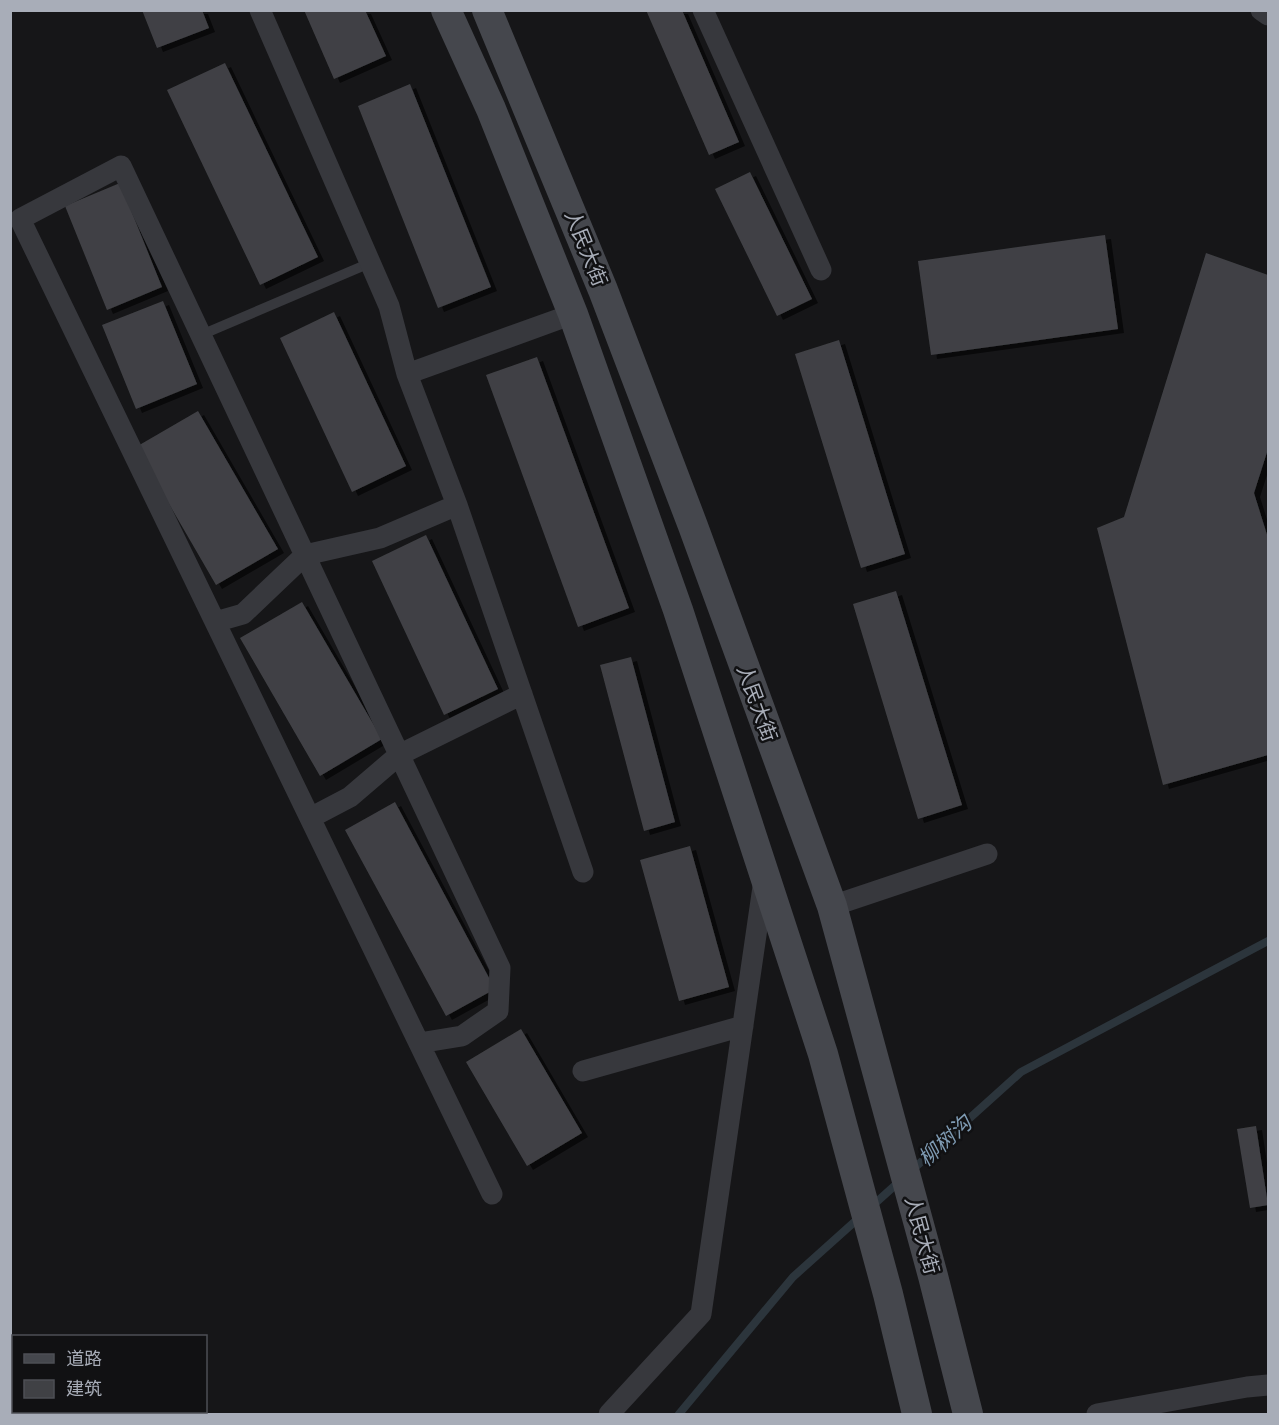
<svg xmlns="http://www.w3.org/2000/svg" width="1279" height="1425" font-family="'PT Sans','Noto Sans SC',sans-serif">
<defs>
<filter id="shadow"><feDropShadow dx="6" dy="4" stdDeviation="0" flood-color="#0009"/></filter>
</defs>
<rect width="100%" height="100%" fill="#161618"/>
<g fill="none" stroke-linecap="round" stroke-linejoin="round">
<path stroke="#2c353c" stroke-width="8" d="M911,1171L1021,1072L1268,941
M871,1207L901,1180
M679,1414L793,1277L861,1216"/>
</g>
<path fill="#404145" filter="url(#shadow)" d="M142,10H202L209,28L157,48Z
M304,10H365L386,56L334,79Z
M646,10H682L739,142L709,155Z
M225,63L318,257L260,285L167,90Z
M410,84L491,287L438,308L358,106Z
M750,172L812,299L777,316L715,189Z
M120,183L162,287L107,310L65,206Z
M1105,235L1118,329L931,355L918,261Z
M1206,253L1268,275V449L1254,493L1268,538V755L1163,785L1097,528L1124,517Z
M163,301L197,384L136,409L102,325Z
M334,312L406,466L352,492L280,338Z
M839,340L905,554L861,568L795,354Z
M537,357L629,608L578,627L486,375Z
M198,411L278,549L216,585L136,447Z
M426,535L498,689L444,715L372,561Z
M896,591L962,805L918,819L853,604Z
M302,602L382,739L320,776L240,638Z
M631,657L675,822L644,831L600,665Z
M395,802L495,989L446,1016L345,830Z
M690,846L729,987L679,1001L640,860Z
M521,1029L582,1133L527,1166L466,1062Z
M1256,1126L1268,1205L1250,1208L1237,1129Z"/>
<g fill="none" stroke-linecap="round" stroke-linejoin="round">
<path stroke="#37383d" stroke-width="10" d="M201,335L370,263"/>
<path stroke="#37383d" stroke-width="21" d="M260,10L389,306L407,374L457,505L583,872
M703,10L821,270
M1261,10L1268,15
M407,374L573,314
M215,622L243,614L305,555L380,538L457,505
M310,818L350,797L399,755L522,694
M832,906L987,854
M419,1043L462,1036L498,1011L500,968L121,166L20,219L492,1194
M583,1071L743,1026
M609,1414L701,1314L764,880
M1097,1414L1247,1387L1268,1385"/>
<path stroke="#45474d" stroke-width="30" d="M446,10L491,109L573,314L678,610L823,1054L888,1294L917,1414
M487,10L603,290L693,526L832,906L933,1276L968,1414"/>
</g>
<g text-anchor="middle" stroke-width="5" stroke-linejoin="round" paint-order="stroke">
<g font-size="20" fill="#a8adb8" stroke="#111113">
<text transform="translate(586 248) rotate(68)" y="7">人民大街</text>
<text transform="translate(757 703) rotate(70)" y="7">人民大街</text>
<text transform="translate(922 1235) rotate(75)" y="7">人民大街</text>
</g>
<g font-size="21" font-style="italic" fill="#7f9bb3" stroke="#111113">
<text transform="translate(945 1141) rotate(-42)" y="7">柳树沟</text>
</g>
</g>
<rect width="1279" height="1425" fill="none" stroke="#a8adb8" stroke-width="24"/>
<rect x="12" y="1335" width="195" height="78" fill="#111113" stroke="#4d4f55" stroke-width="1.5"/>
<rect x="24" y="1354" width="30" height="9" fill="#45474d" stroke="#4d4f55" stroke-width="1.5"/>
<text x="66" y="1365" font-size="18" fill="#a8adb8">道路</text>
<rect x="24" y="1380" width="30" height="18" fill="#404145" stroke="#4d4f55" stroke-width="1.5"/>
<text x="66" y="1395" font-size="18" fill="#a8adb8">建筑</text>
</svg>
